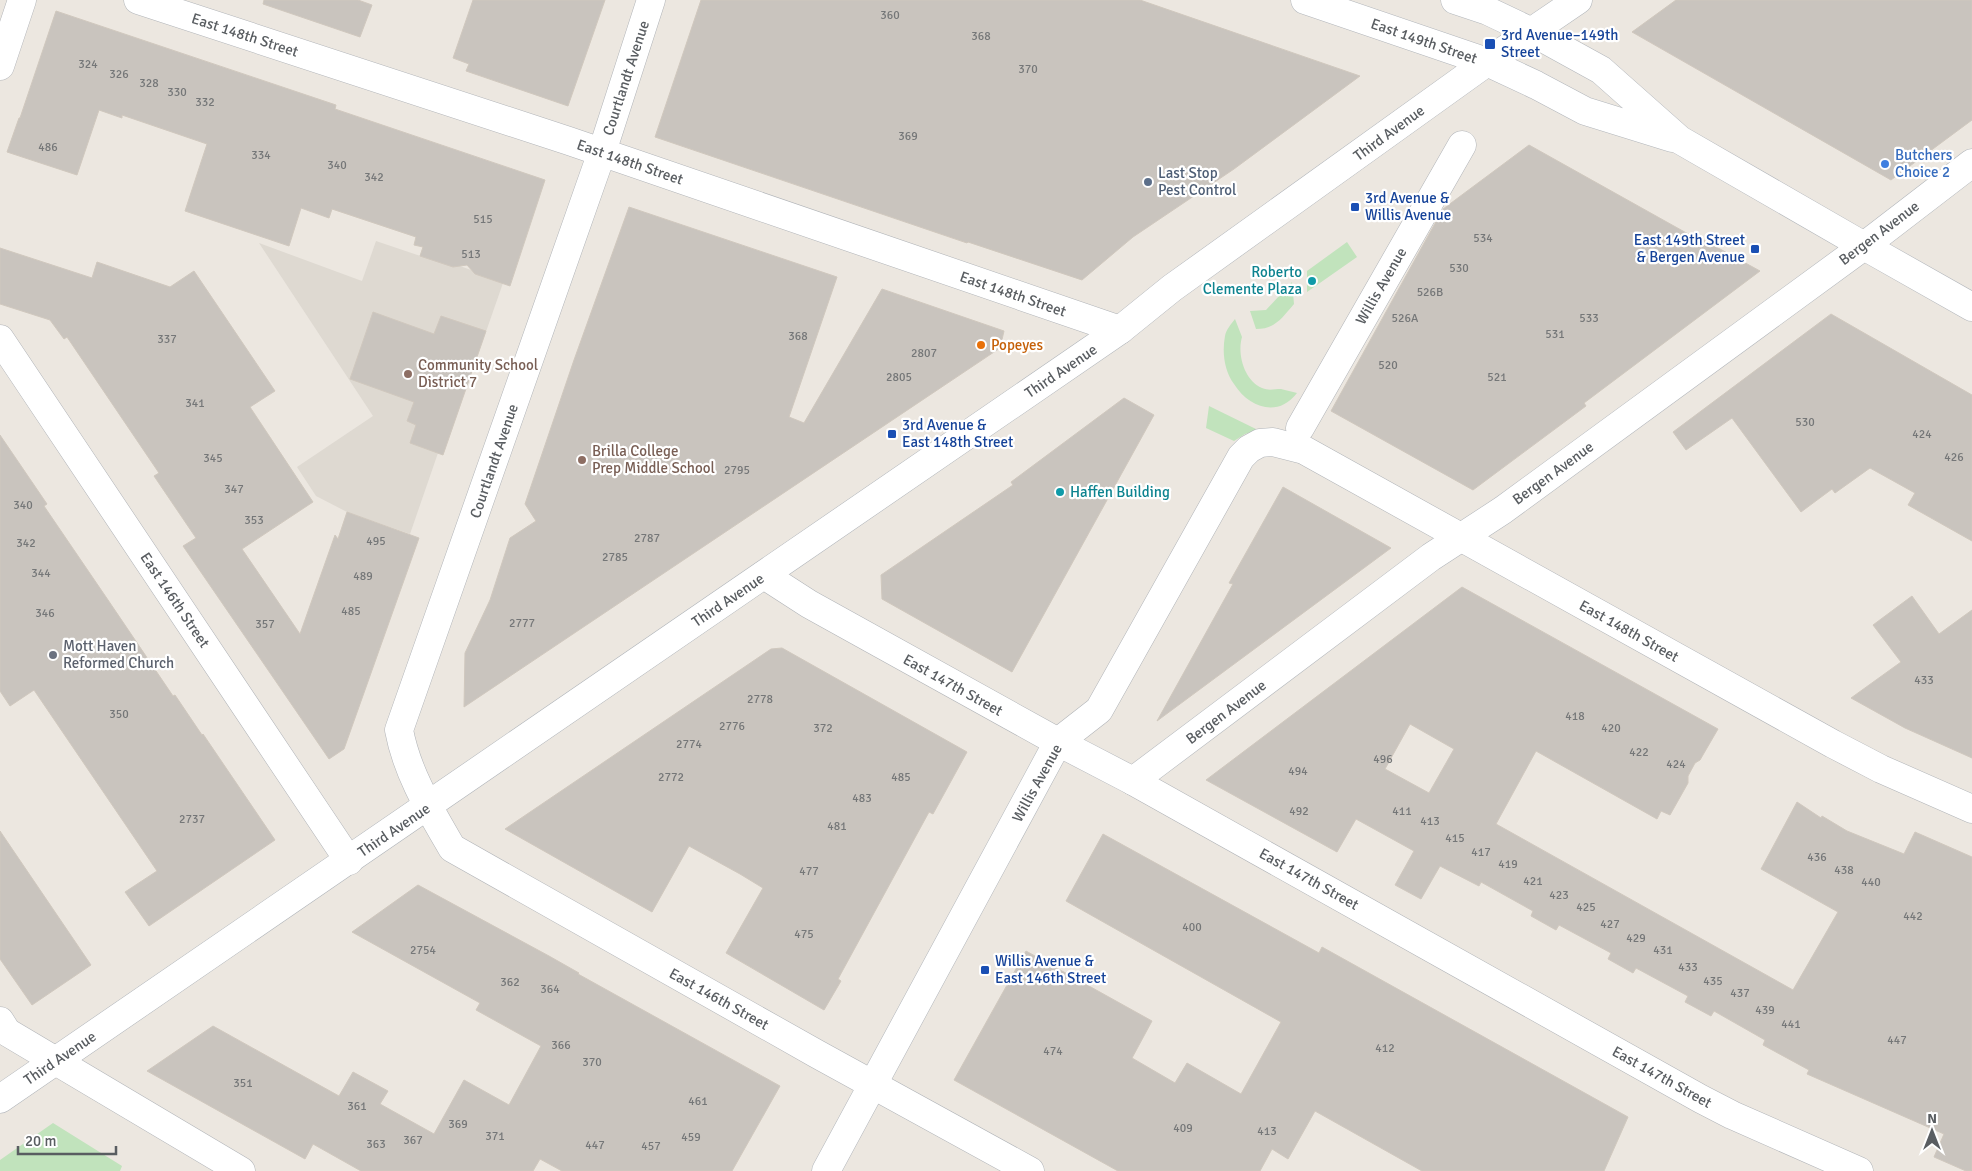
<svg xmlns="http://www.w3.org/2000/svg" width="1972" height="1171" font-family="Signika,sans-serif">
<rect width="100%" height="100%" fill="#ece7e0"/>
<path fill="#ded9d1" d="M376,241L453,267L460,266L471,270L475,274L503,283L443,455L438,453L410,534L347,512L316,496L297,467L373,416L259,243L362,281Z"/>
<path fill="#c1e3bc" d="M1347,242L1357,257L1307,292V271Z
M1292,282L1294,304C1282,318 1275,329 1256,329L1250,311L1266,310Z
M1235,319L1242,337C1237,354 1244,380 1262,388C1269,391 1274,389 1281,389C1286,390 1292,392 1297,393C1278,418 1249,408 1234,384C1224,370 1222,352 1225,336C1226,330 1231,324 1235,319Z
M1209,406L1258,430L1245,434L1234,441L1206,428Z
M53,1123L122,1166L120,1171H0V1160Z"/>
<path fill="#c9c4be" stroke="#d0c8be" fill-rule="evenodd" d="M264,0H358L372,5L360,37L263,4Z
M473,0H605L568,106L466,71L469,64L453,58Z
M701,0H1140L1360,76L1234,169L1133,237L1082,280L968,242L967,243L655,137Z
M1676,0H1972V120L1891,180L1632,32Z
M56,11L336,105L335,109L545,180L510,286L475,274L467,265L453,267L420,256L423,247L414,245L416,237L332,209L329,218L301,208L289,246L185,211L207,144L122,115V118L99,110L77,175L7,152L19,118H20Z
M1529,145L1690,235L1691,233L1760,271L1584,403L1586,406L1473,490L1331,411L1443,209Z
M629,207L837,277L789,417L804,423L882,289L1004,331L1000,348L464,707L465,653L490,600L510,538L536,521L525,504L574,360Z
M0,248L92,278L97,262L170,287L194,271L275,391L250,407L313,502L242,549L300,634L335,535L338,539L347,512L419,538L344,749L329,759L183,546L196,538L154,476L159,473L67,337L64,339L50,320L0,304Z
M373,312L434,334L441,316L486,331L443,455L410,443L416,425L407,421L414,402L350,379Z
M1831,314L1972,395V541L1908,505L1915,493L1870,468L1835,493L1832,489L1801,512L1732,418L1686,450L1673,432Z
M1124,398L1154,415L1012,672L882,599L881,575L1013,485L1011,482Z
M0,435L47,504L44,506L106,597L173,696L175,695L202,735L203,734L275,840L149,926L125,892L157,871L34,690L10,706L0,691Z
M1283,487L1391,548L1157,721L1233,584L1229,583Z
M1462,587L1718,729L1700,760L1695,763L1688,776V783L1670,815L1661,811L1657,819L1536,751L1496,824L1793,990L1838,912L1761,869L1797,802L1821,818L1822,816L1847,831L1904,854L1915,832L1972,857V1171H1966L1934,1157L1944,1134L1807,1074L1809,1070L1763,1045L1765,1040L1714,1011L1711,1016L1685,1002L1688,996L1636,968L1633,973L1608,959L1611,953L1559,925L1556,930L1531,916L1533,911L1481,882L1479,886L1440,866L1421,899L1395,885L1414,851L1356,819L1337,852L1206,780ZM1410,724L1454,749L1429,793L1385,769Z
M1912,596L1939,634L1972,610V758L1905,728L1851,698L1901,662L1873,625Z
M782,648L967,752L933,814L929,812L838,979L841,981L824,1010L726,953L763,888L740,874L689,846L652,912L505,829L771,649Z
M0,831L91,965L32,1005L0,959Z
M1103,834L1319,953L1322,947L1628,1117L1604,1171H1422L1315,1111L1288,1159L1272,1149L1260,1171H1118L954,1080L1026,951L1152,1021L1132,1058L1175,1083L1187,1063L1241,1094L1281,1022L1066,901Z
M418,885L549,956L579,973L578,974L780,1086L732,1171H562L540,1159L533,1171H361L313,1144L305,1159L147,1071L213,1026L339,1096L353,1072L388,1091L380,1104L434,1134L464,1080L509,1105L541,1046L476,1010L480,1003L352,932Z"/>
<g fill="none" stroke-linecap="round" stroke-linejoin="round">
<defs>
<path id="pedestrian" d="M1300,428L1462,145"/>
<path id="minor" d="M138,0L569,141L1120,330
M651,0L602,152L399,730C407,773 430,810 452,848L817,1054L1030,1171
M0,66L22,0
M0,339L349,861
M764,575L809,604L1058,742L1099,710L1241,457L1249,449L1260,443L1273,442L1304,450L1833,744L1881,769L1972,809
M1133,781L1701,1099L1732,1115L1859,1171
M0,1021L7,1032L241,1171"/>
<path id="secondary" d="M1305,0L1487,62L1536,85L1585,111L1672,138
M1455,0L1488,11L1532,32L1601,70L1680,140L1864,246L1972,307
M0,1099L1120,330L1172,288L1487,62L1578,0
M826,1171L1058,742L1133,781L1431,557L1503,510L1864,246L1972,163"/>
</defs>
<use href="#pedestrian" stroke="#b1b4b8" stroke-width="29"/>
<use href="#minor" stroke="#b1b4b8" stroke-width="29"/>
<use href="#secondary" stroke="#b2b6bb" stroke-width="29"/>
<use href="#pedestrian" stroke="#fff" stroke-width="28"/>
<use href="#minor" stroke="#fff" stroke-width="28"/>
<use href="#secondary" stroke="#fff" stroke-width="28"/>
</g>
<g fill="#1a4fb4" stroke="#fff" stroke-width="2">
<rect x="1484" y="38" width="12" height="12" rx="2.5"/>
<rect x="1350" y="202" width="10" height="10" rx="2.5"/>
<rect x="1750" y="244" width="10" height="10" rx="2.5"/>
<rect x="887" y="429" width="10" height="10" rx="2.5"/>
<rect x="980" y="965" width="10" height="10" rx="2.5"/>
</g>
<circle fill="#3f7fe0" stroke="#fff" stroke-width="2" cx="1885" cy="164" r="5"/>
<circle fill="#5c6f8a" stroke="#fff" stroke-width="2" cx="1148" cy="182" r="5"/>
<g fill="#0f9aa8" stroke="#fff" stroke-width="2">
<circle cx="1312" cy="281" r="5"/>
<circle cx="1060" cy="492" r="5"/>
</g>
<circle fill="#e8710a" stroke="#fff" stroke-width="2" cx="981" cy="345" r="5"/>
<g fill="#8d6e63" stroke="#fff" stroke-width="2">
<circle cx="408" cy="374" r="5"/>
<circle cx="582" cy="460" r="5"/>
</g>
<circle fill="#6b7280" stroke="#fff" stroke-width="2" cx="53" cy="655" r="5"/>
<g text-anchor="middle" stroke-width="4.5" stroke-linejoin="round" paint-order="stroke">
<g font-size="12" fill="#757778">
<text x="890" y="19">360</text>
<text x="981" y="40">368</text>
<text x="88" y="68">324</text>
<text x="1028" y="73">370</text>
<text x="119" y="78">326</text>
<text x="149" y="87">328</text>
<text x="177" y="96">330</text>
<text x="205" y="106">332</text>
<text x="908" y="140">369</text>
<text x="48" y="151">486</text>
<text x="261" y="159">334</text>
<text x="337" y="169">340</text>
<text x="374" y="181">342</text>
<text x="483" y="223">515</text>
<text x="1483" y="242">534</text>
<text x="471" y="258">513</text>
<text x="1459" y="272">530</text>
<text x="1430" y="296">526B</text>
<text x="1405" y="322">526A</text>
<text x="1589" y="322">533</text>
<text x="1555" y="338">531</text>
<text x="798" y="340">368</text>
<text x="167" y="343">337</text>
<text x="924" y="357">2807</text>
<text x="1388" y="369">520</text>
<text x="899" y="381">2805</text>
<text x="1497" y="381">521</text>
<text x="195" y="407">341</text>
<text x="1805" y="426">530</text>
<text x="1922" y="438">424</text>
<text x="1954" y="461">426</text>
<text x="213" y="462">345</text>
<text x="737" y="474">2795</text>
<text x="234" y="493">347</text>
<text x="23" y="509">340</text>
<text x="254" y="524">353</text>
<text x="647" y="542">2787</text>
<text x="376" y="545">495</text>
<text x="26" y="547">342</text>
<text x="615" y="561">2785</text>
<text x="41" y="577">344</text>
<text x="363" y="580">489</text>
<text x="351" y="615">485</text>
<text x="45" y="617">346</text>
<text x="522" y="627">2777</text>
<text x="265" y="628">357</text>
<text x="1924" y="684">433</text>
<text x="760" y="703">2778</text>
<text x="119" y="718">350</text>
<text x="1575" y="720">418</text>
<text x="732" y="730">2776</text>
<text x="823" y="732">372</text>
<text x="1611" y="732">420</text>
<text x="689" y="748">2774</text>
<text x="1639" y="756">422</text>
<text x="1383" y="763">496</text>
<text x="1676" y="768">424</text>
<text x="1298" y="775">494</text>
<text x="671" y="781">2772</text>
<text x="901" y="781">485</text>
<text x="862" y="802">483</text>
<text x="1299" y="815">492</text>
<text x="1402" y="815">411</text>
<text x="192" y="823">2737</text>
<text x="1430" y="825">413</text>
<text x="837" y="830">481</text>
<text x="1455" y="842">415</text>
<text x="1481" y="856">417</text>
<text x="1817" y="861">436</text>
<text x="1508" y="868">419</text>
<text x="1844" y="874">438</text>
<text x="809" y="875">477</text>
<text x="1533" y="885">421</text>
<text x="1871" y="886">440</text>
<text x="1559" y="899">423</text>
<text x="1586" y="911">425</text>
<text x="1913" y="920">442</text>
<text x="1610" y="928">427</text>
<text x="1192" y="931">400</text>
<text x="804" y="938">475</text>
<text x="1636" y="942">429</text>
<text x="423" y="954">2754</text>
<text x="1663" y="954">431</text>
<text x="1688" y="971">433</text>
<text x="1713" y="985">435</text>
<text x="510" y="986">362</text>
<text x="550" y="993">364</text>
<text x="1740" y="997">437</text>
<text x="1765" y="1014">439</text>
<text x="1791" y="1028">441</text>
<text x="1897" y="1044">447</text>
<text x="561" y="1049">366</text>
<text x="1385" y="1052">412</text>
<text x="1053" y="1055">474</text>
<text x="592" y="1066">370</text>
<text x="243" y="1087">351</text>
<text x="698" y="1105">461</text>
<text x="357" y="1110">361</text>
<text x="458" y="1128">369</text>
<text x="1183" y="1132">409</text>
<text x="1267" y="1135">413</text>
<text x="495" y="1140">371</text>
<text x="691" y="1141">459</text>
<text x="413" y="1144">367</text>
<text x="376" y="1148">363</text>
<text x="595" y="1149">447</text>
<text x="651" y="1150">457</text>
</g>
<g font-size="15" fill="#595d61" stroke="#fff">
<text transform="translate(245 35) rotate(18)" y="5">East 148th Street</text>
<text transform="translate(1424 41) rotate(19)" y="5">East 149th Street</text>
<text transform="translate(626 78) rotate(-72)" y="5">Courtlandt Avenue</text>
<text transform="translate(1389 133) rotate(-36)" y="5">Third Avenue</text>
<text transform="translate(630 162) rotate(19)" y="5">East 148th Street</text>
<text transform="translate(1879 233) rotate(-37)" y="5">Bergen Avenue</text>
<text transform="translate(1381 286) rotate(-60)" y="5">Willis Avenue</text>
<text transform="translate(1013 294) rotate(19)" y="5">East 148th Street</text>
<text transform="translate(1061 371) rotate(-34)" y="5">Third Avenue</text>
<text transform="translate(494 461) rotate(-71)" y="5">Courtlandt Avenue</text>
<text transform="translate(1553 473) rotate(-36)" y="5">Bergen Avenue</text>
<text transform="translate(175 600) rotate(56)" y="5">East 146th Street</text>
<text transform="translate(728 600) rotate(-34)" y="5">Third Avenue</text>
<text transform="translate(1629 631) rotate(29)" y="5">East 148th Street</text>
<text transform="translate(953 685) rotate(29)" y="5">East 147th Street</text>
<text transform="translate(1226 712) rotate(-37)" y="5">Bergen Avenue</text>
<text transform="translate(1037 783) rotate(-61)" y="5">Willis Avenue</text>
<text transform="translate(394 830) rotate(-34)" y="5">Third Avenue</text>
<text transform="translate(1309 879) rotate(29)" y="5">East 147th Street</text>
<text transform="translate(719 999) rotate(29)" y="5">East 146th Street</text>
<text transform="translate(60 1058) rotate(-34)" y="5">Third Avenue</text>
<text transform="translate(1662 1077) rotate(29)" y="5">East 147th Street</text>
</g>
<g font-size="15" fill="#164399" stroke="#fff" text-anchor="start">
<text x="1501" y="40">3rd Avenue–149th<tspan x="1501" dy="17">Street</tspan></text>
<text x="1365" y="203">3rd Avenue &amp;<tspan x="1365" dy="17">Willis Avenue</tspan></text>
<text x="1745" y="245" text-anchor="end">East 149th Street<tspan x="1745" dy="17">&amp; Bergen Avenue</tspan></text>
<text x="902" y="430">3rd Avenue &amp;<tspan x="902" dy="17">East 148th Street</tspan></text>
<text x="995" y="966">Willis Avenue &amp;<tspan x="995" dy="17">East 146th Street</tspan></text>
</g>
<g font-size="15" fill="#366cbe" stroke="#fff" text-anchor="start">
<text x="1895" y="160">Butchers<tspan x="1895" dy="17">Choice 2</tspan></text>
</g>
<g font-size="15" fill="#4e5e75" stroke="#fff" text-anchor="start">
<text x="1158" y="178">Last Stop<tspan x="1158" dy="17">Pest Control</tspan></text>
</g>
<g font-size="15" fill="#0d838f" stroke="#fff" text-anchor="end">
<text x="1302" y="277">Roberto<tspan x="1302" dy="17">Clemente Plaza</tspan></text>
<text x="1070" y="497" text-anchor="start">Haffen Building</text>
</g>
<g font-size="15" fill="#c56008" stroke="#fff" text-anchor="start">
<text x="991" y="350">Popeyes</text>
</g>
<g font-size="15" fill="#785e54" stroke="#fff" text-anchor="start">
<text x="418" y="370">Community School<tspan x="418" dy="17">District 7</tspan></text>
<text x="592" y="456">Brilla College<tspan x="592" dy="17">Prep Middle School</tspan></text>
</g>
<g font-size="15" fill="#5b616d" stroke="#fff" text-anchor="start">
<text x="63" y="651">Mott Haven<tspan x="63" dy="17">Reformed Church</tspan></text>
</g>
</g>
<g transform="translate(1932 1131)" stroke="#ffffff" stroke-width="4" paint-order="stroke">
<path d="M0-4L9 19L0 12L-9 19Z" fill="#595d61"/>
<text y="-8" font-size="14" font-weight="bold" text-anchor="middle" fill="#595d61">N</text>
</g>
<path d="M18 1146v8h98v-8" fill="none" stroke="#595d61" stroke-width="2.5"/>
<text x="25" y="1146" font-size="15" fill="#595d61" stroke="#ffffff" stroke-width="4" paint-order="stroke">20 m</text>
</svg>
